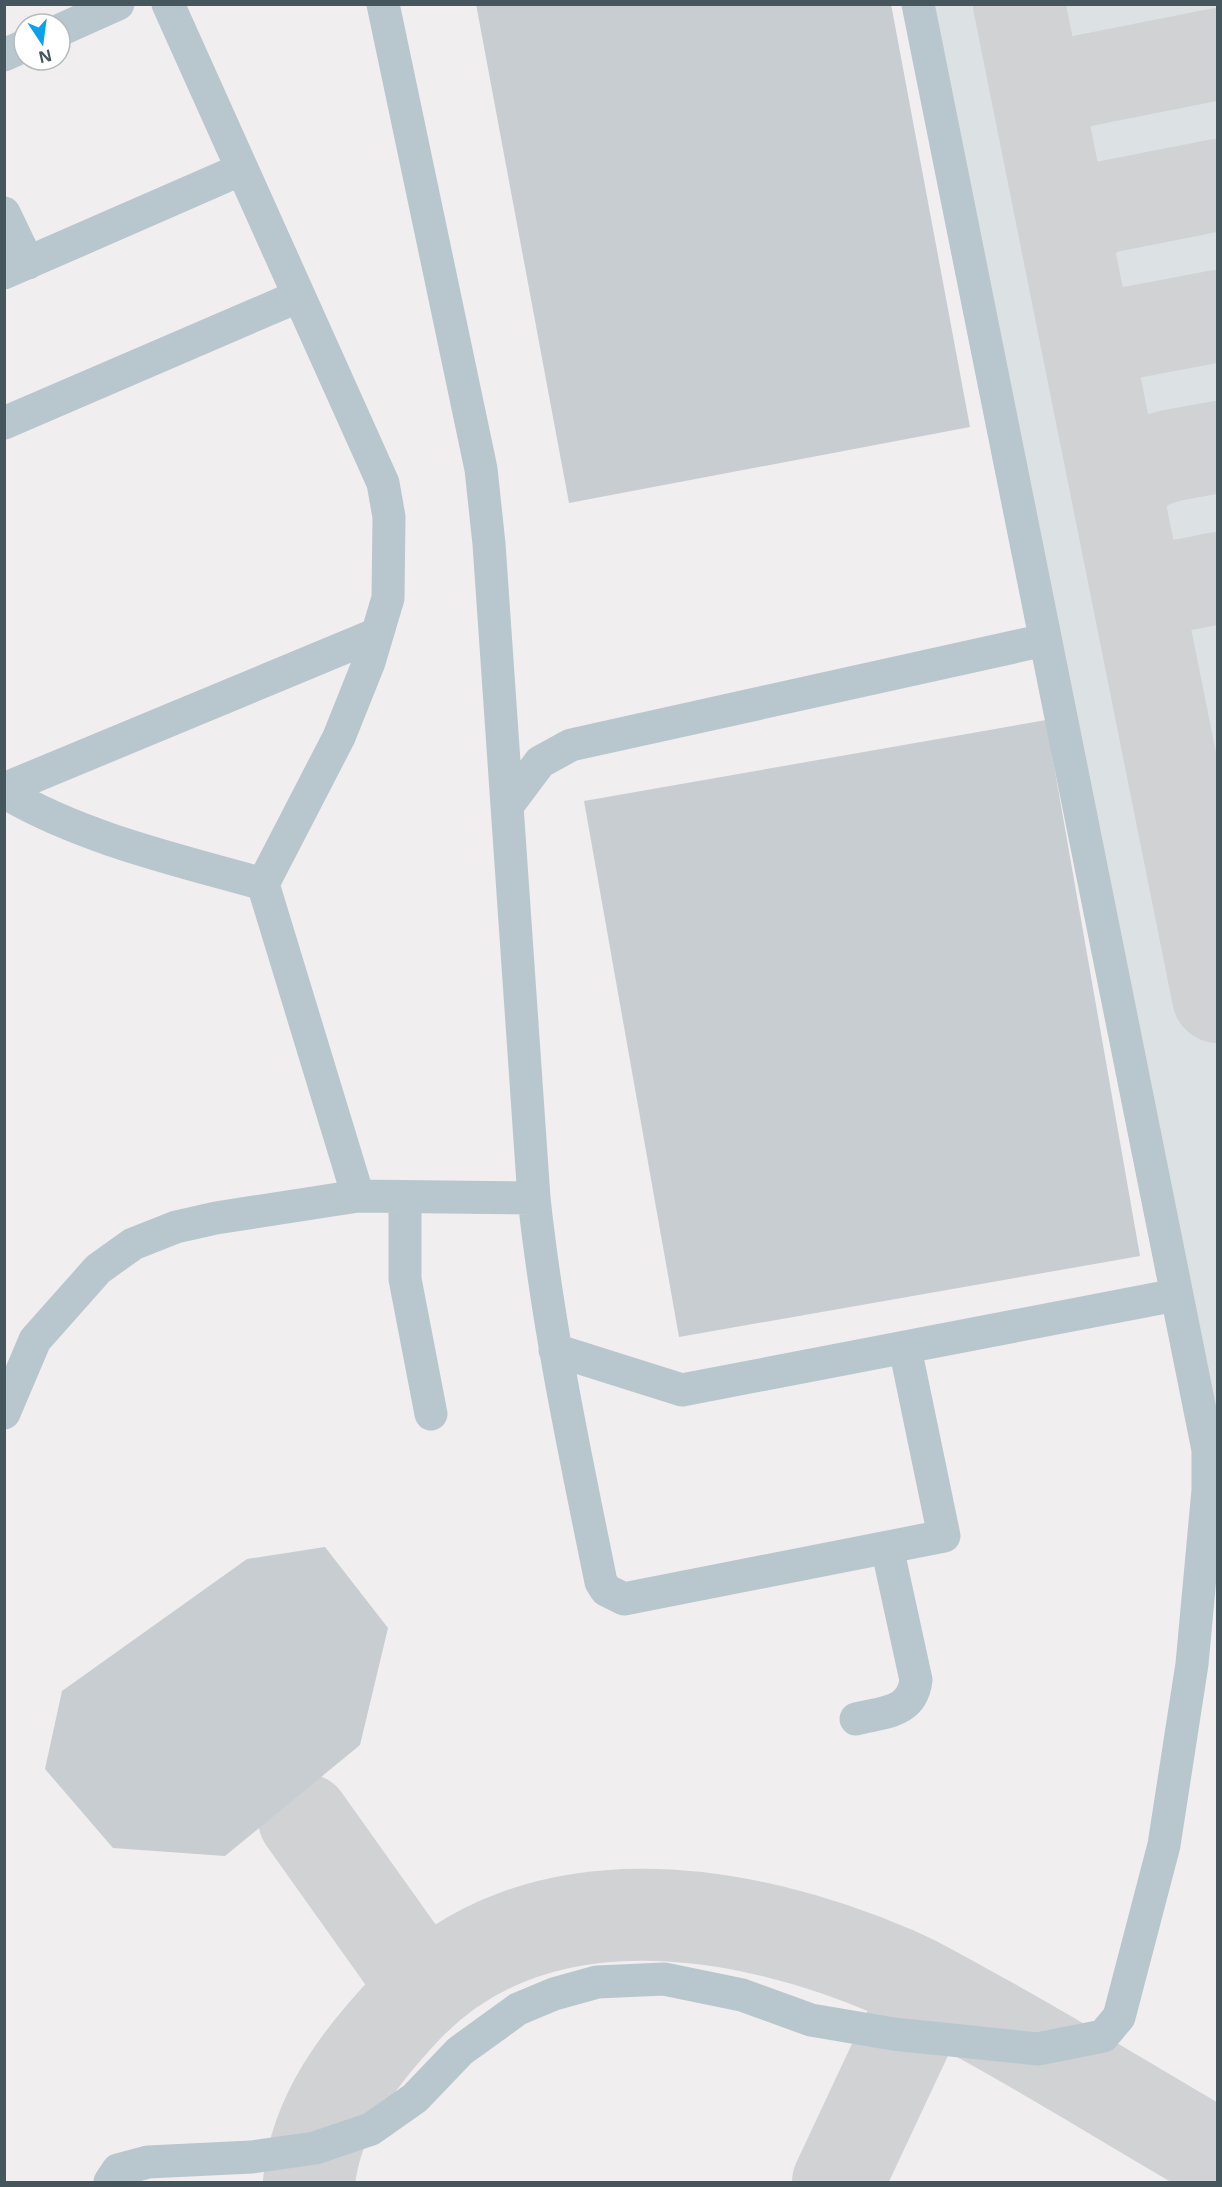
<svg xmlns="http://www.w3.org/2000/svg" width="1222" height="2187" font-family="'Open Sans',sans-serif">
<rect width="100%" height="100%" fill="#f1eeef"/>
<path fill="#dce1e3" d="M902,5H1217V1445L1192,1450Z"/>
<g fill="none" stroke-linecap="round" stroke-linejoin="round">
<path stroke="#d0d2d4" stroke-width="92" d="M1019,4L1218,997
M1043,121L1052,99L1072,83L1218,54
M1067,241L1078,223L1101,208L1218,185
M1093,373L1103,349L1123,334L1218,316
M1118,498C1137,453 1175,456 1218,447
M1131,563C1157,596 1181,585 1218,578
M304,1819L425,1989
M309,2182C316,2113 360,2057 406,2008C534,1873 742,1906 896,1973C923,1984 949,2001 974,2014C1057,2059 1136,2109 1218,2156
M838,2182L928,1990"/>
</g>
<path fill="#c7cdd1" d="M476,4H891L970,427L569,503Z
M1046,720L1140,1256L679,1337L584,801Z
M325,1547L388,1628L360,1745L225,1856L113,1848L45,1769L62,1691L247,1559Z"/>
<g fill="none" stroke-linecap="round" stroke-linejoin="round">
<path stroke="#b8c7cd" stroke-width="33" d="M168,4L383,483L389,517L388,598L369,662L339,737L263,884L358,1196
M60,30L118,4
M4,55L24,46
M4,213L28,263
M4,273L242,169
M4,423L299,296
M4,789L377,634
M4,792C81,838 178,860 263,884
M507,806L540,762L571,745L1045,640
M405,1197V1279L431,1414
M534,1198C548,1328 575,1454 601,1582L606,1590L624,1599L944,1536L905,1348
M555,1350L682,1390L1176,1295
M4,1413L35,1340L98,1269L133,1244L176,1227L216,1218L358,1196L534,1198L489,544L481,469L383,4
M856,1719C884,1712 912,1713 916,1680L887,1547
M110,2182L118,2170L148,2162L252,2157L315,2148L371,2129L415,2098L460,2051L518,2009L554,1994L597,1982L664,1979L742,1995L811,2020L893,2034L1038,2049L1103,2036L1119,2017L1164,1845L1192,1664L1208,1490V1450L918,4"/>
</g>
<rect width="1222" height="2187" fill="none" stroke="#45575d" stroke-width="12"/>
<g transform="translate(42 42) rotate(167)"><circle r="28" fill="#ffffff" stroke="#b5bcbe" stroke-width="1.5"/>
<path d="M0-4.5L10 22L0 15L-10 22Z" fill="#08a1f0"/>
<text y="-9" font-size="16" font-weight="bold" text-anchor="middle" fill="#45575d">N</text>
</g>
</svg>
